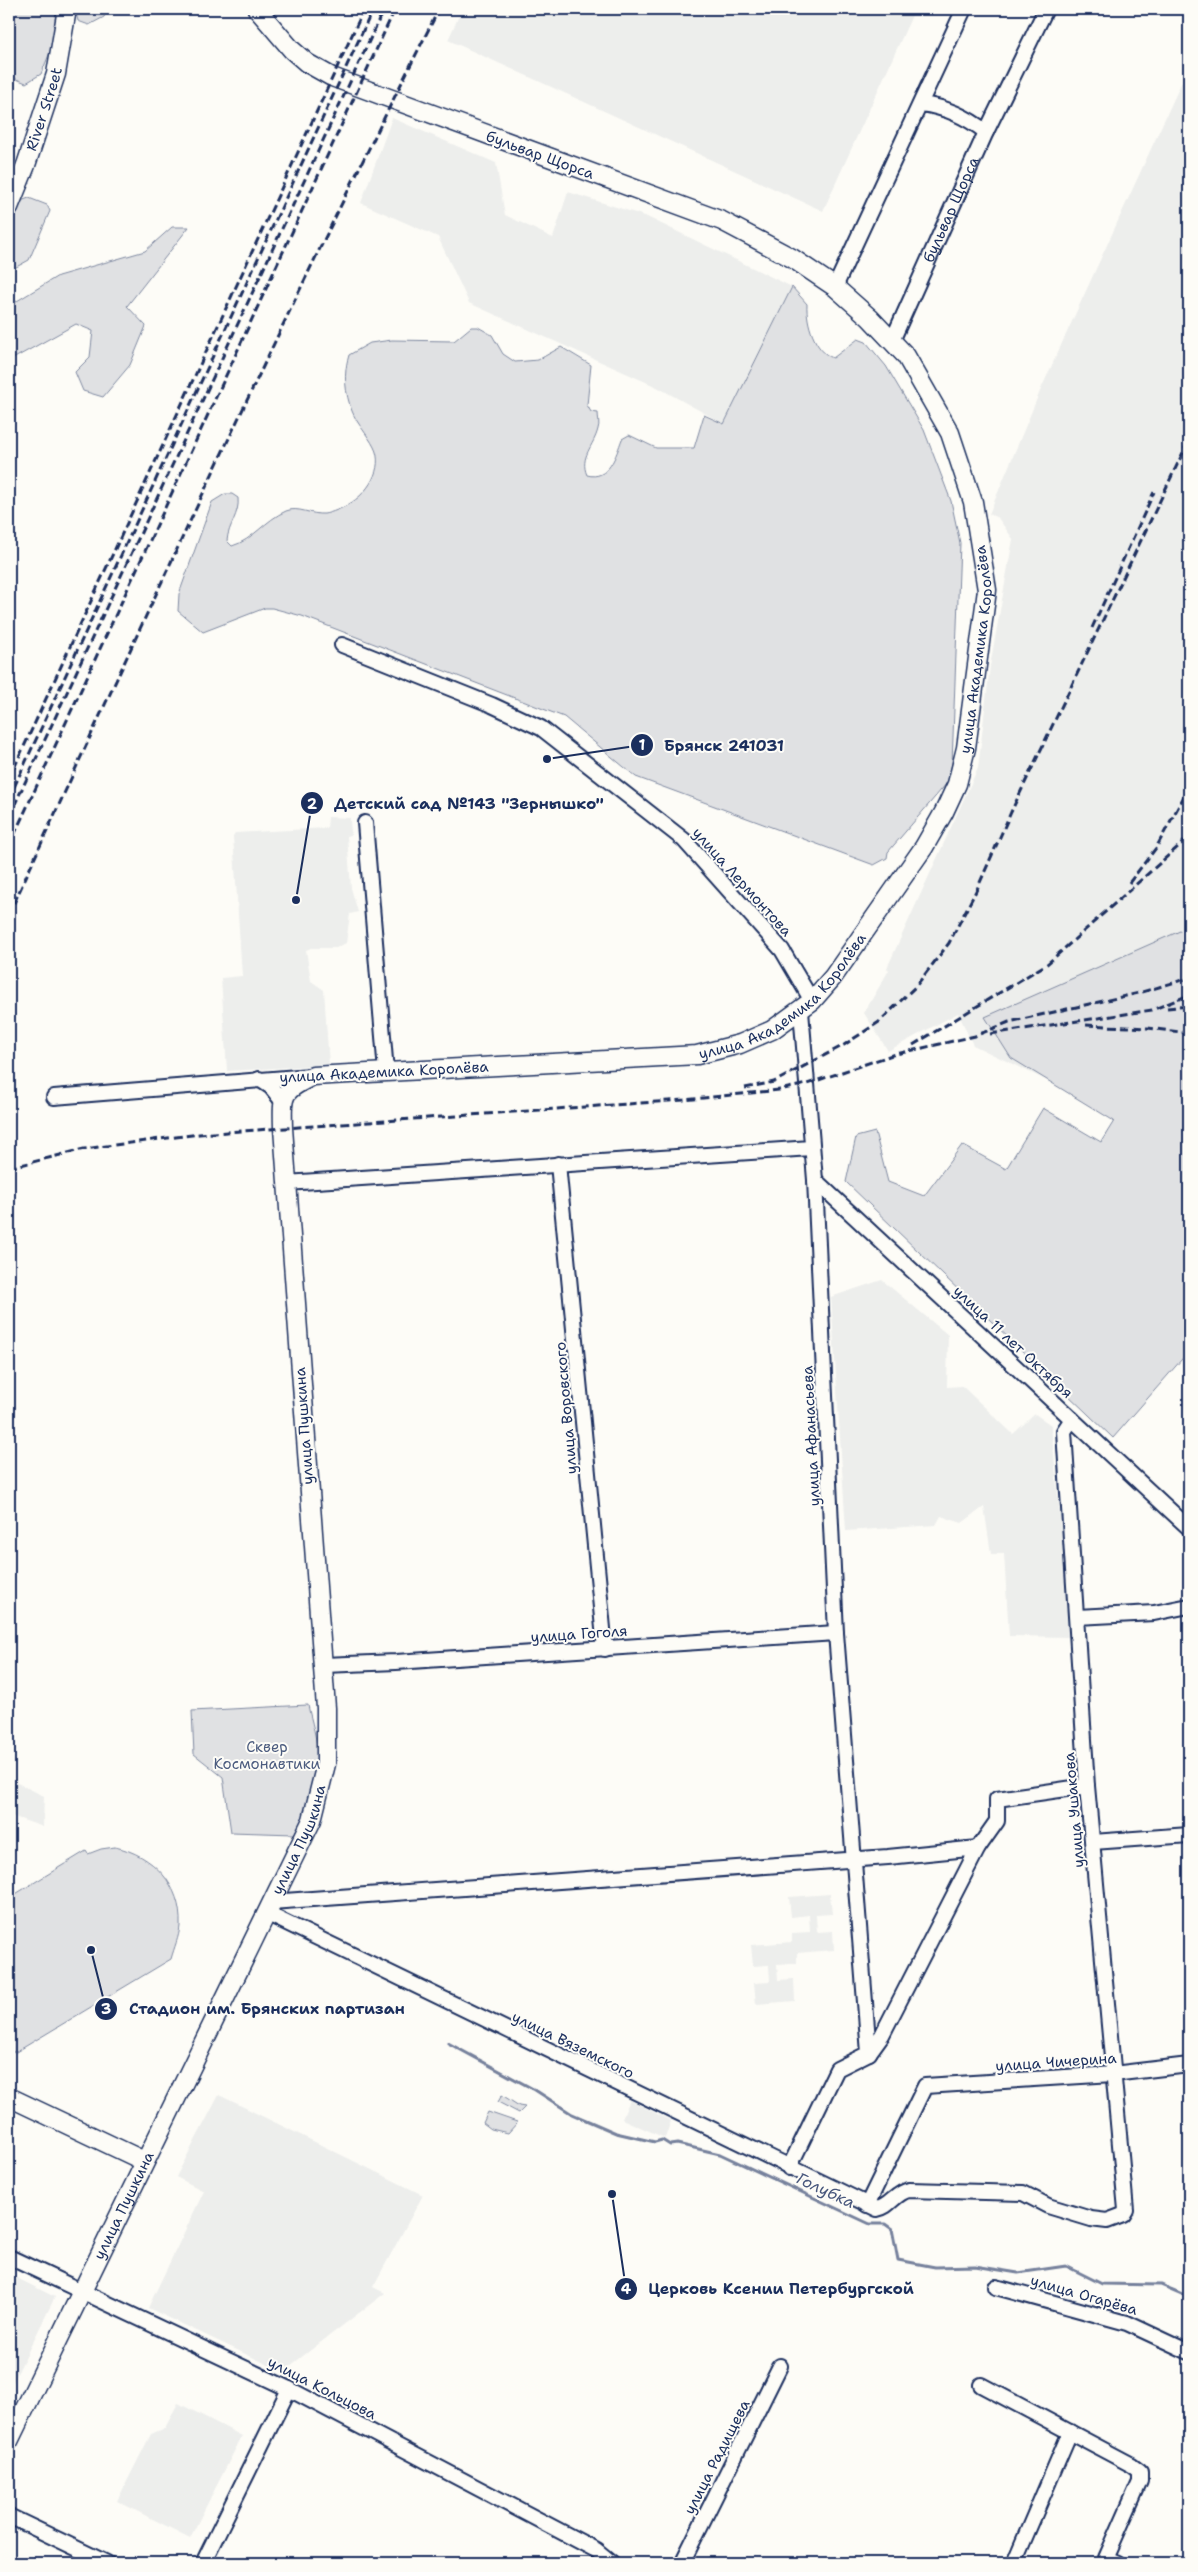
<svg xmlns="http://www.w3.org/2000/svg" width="1198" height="2572" font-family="'Shantell Sans',sans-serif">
<rect width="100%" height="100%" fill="#fdfcf7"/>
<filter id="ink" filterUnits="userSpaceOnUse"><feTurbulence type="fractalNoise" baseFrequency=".02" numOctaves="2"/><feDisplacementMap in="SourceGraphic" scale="10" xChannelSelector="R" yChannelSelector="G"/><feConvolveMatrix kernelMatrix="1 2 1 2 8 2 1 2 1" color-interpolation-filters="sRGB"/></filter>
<g filter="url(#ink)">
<path fill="#edeeec" d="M462,9H915L823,211L448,40Z
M1189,66V1149L973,1045L958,1013L888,1051L864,1013L889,970L887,968L978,768L990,666L1013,539L998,518L989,514L1041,389Z
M392,118L496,163L505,215L553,238L568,192L645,216L792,287L724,424L657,387L469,303L438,237L361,203Z
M328,817L350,818L351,835L347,836L351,888L358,912L350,914L346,943L336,948H311L306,950L311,981L324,990L329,1065L227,1071L221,978L242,976L233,836L235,833L327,828Z
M882,1280L948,1335L947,1387L962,1386L1013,1434L1035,1414L1051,1425L1072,1637L1009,1636L1004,1554H991L984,1507L962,1523L941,1516L936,1525L846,1531L831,1297Z
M9,1779L44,1796L43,1827L9,1815Z
M830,1894L832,1914L816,1915L817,1932L833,1931L834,1950L797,1953V1963L777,1964L778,1980L794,1979L795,2001L756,2004L754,1983L770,1982L769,1965L753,1966L751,1945L792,1942V1933L810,1932L809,1915L791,1917L789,1897Z
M219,2095L423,2195L373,2287L385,2293L286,2369L275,2368L148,2308L204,2191L176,2177Z
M630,2100L671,2121L665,2138L622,2119Z
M9,2274L55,2297L9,2390Z
M178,2403L242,2436L190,2538L117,2501L151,2434L165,2428Z"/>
<path fill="#e0e1e3" stroke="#7e88a0" d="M9,9H56L53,45L41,74L26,83L9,76Z
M75,9H108L104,17L89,25L78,21Z
M29,198L47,205L50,211L29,260L9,271V224L18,202Z
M172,227H189L127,306L146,326L130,365L103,397L83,391L75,372L90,357L93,331L76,324L9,361V309L12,304L58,276L145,251Z
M792,287L807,304C806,322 814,351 833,358L858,339L866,342L886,366L924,430L951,501L960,543L952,764L947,783L888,852L887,858L874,865L636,777L564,717L302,616L272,608H265L203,632L178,611L179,594L212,502L225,494H232L238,498C240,514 228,525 227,541L232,546C253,540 265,520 286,511C298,506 311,515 324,514C331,513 343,508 349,504C367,494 385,468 374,447C368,435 357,424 352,411C345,393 343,374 349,355L370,343L392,340L454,341L471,327H478L492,335L503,354L515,362L538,360L561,347L591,365L587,405L591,412L598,413C598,418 600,424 598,429C594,446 579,457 587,475C609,481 616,455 622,439L629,435L656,448H694L704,415L724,424Z
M1189,927V1351L1113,1438L846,1182L856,1137L875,1132L888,1182L924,1196L962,1145L1006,1169L1043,1108L1101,1142L1114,1121L1011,1058L985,1017Z
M308,1705C311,1721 318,1740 317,1755C315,1780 308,1814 294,1834L231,1832L223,1777L194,1754L192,1711Z
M115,1847C153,1855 182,1885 180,1926C179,1937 174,1948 171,1959L16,2052H9V1898L86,1851L88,1854L101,1849Z
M502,2095L519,2106L525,2107L519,2113L498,2102Z
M488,2112L517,2122V2123L508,2133L491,2129L483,2123Z"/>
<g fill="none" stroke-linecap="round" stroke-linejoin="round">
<path stroke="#76819c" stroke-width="3" d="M448,2043L535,2090L572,2114L616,2133L655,2142L662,2140L670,2145L677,2144L720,2154L870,2224H885L892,2229L898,2260L935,2267L975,2266L1018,2273L1066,2266L1102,2284L1161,2285L1189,2297"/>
<defs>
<g id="minor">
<path d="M921,104C945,107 967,117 986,132"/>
<path d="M835,287L964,9"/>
<path id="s1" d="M892,341L986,132L1046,9"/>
<path d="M342,645L492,705L541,728L684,840L782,950L812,1001"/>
<path d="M365,823L386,1072"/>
<path d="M259,1079L271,1087L282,1101"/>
<path d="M54,1097L310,1076"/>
<path d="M558,1164L605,1649"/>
<path d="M815,1180L1189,1528"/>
<path d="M286,1183L811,1148"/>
<path d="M1077,1617L1154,1613L1189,1606"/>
<path d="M324,1665L396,1662L836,1633"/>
<path d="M1093,1842L1189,1835"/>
<path d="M978,1848L997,1821V1799L1087,1786"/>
<path d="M271,1902L888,1857L978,1848L882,2035L869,2053"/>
<path d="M266,1913L877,2209C890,2207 895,2193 909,2190L1023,2193L1048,2206L1091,2219L1107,2221L1123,2215L1126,2210L1087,1786L1064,1431L1072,1419"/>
<path d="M789,2168L837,2069L869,2053L836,1633L815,1180L801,1011"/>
<path d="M867,2205L925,2086L1113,2074L1189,2065"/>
<path d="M9,2257L289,2389L596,2550L612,2563"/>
<path d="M996,2287L1127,2323L1189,2352"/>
<path d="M981,2385L1132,2465L1140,2471V2481L1106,2558L1118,2563"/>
<path d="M9,2516L107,2563"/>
<path d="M203,2563L289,2389"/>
<path d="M682,2563L780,2366"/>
<path d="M1014,2563L1070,2432"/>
</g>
<g id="major">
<path id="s2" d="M9,207L26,165L56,74L67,9"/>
<path d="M9,2097L144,2161"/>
<path id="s3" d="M9,2441L312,1820L326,1764V1708L283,1128C282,1093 282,1091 313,1076L697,1055L740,1044L772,1030L812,1001L833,977L924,847L944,812L957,784L966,748L987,590L973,502L950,433L906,356L870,318L835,287L792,258L722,221L332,77L307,63L292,50L257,9"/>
</g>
</defs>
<use href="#minor" stroke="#1b2f5e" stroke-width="18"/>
<use href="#major" stroke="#1b2f5e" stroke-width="21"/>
<use href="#minor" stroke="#fdfcf7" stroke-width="14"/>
<use href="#major" stroke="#fdfcf7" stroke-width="18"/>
<path stroke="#1b2f5e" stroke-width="3" stroke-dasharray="8 4" stroke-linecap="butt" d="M1092,628L1154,492
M9,779L364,9
M9,798L373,9
M9,817L384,9
M9,846L395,9
M1129,883L1156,848L1189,787
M9,914C148,610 287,307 439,9
M1167,1008L1189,1006
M1086,1025L1148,1028L1189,1033
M990,1034L1152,1010L1189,995
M913,1045L1047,964L1189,837
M745,1088L774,1082L844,1045L879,1022L916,986L949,943L978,887L1011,812L1189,440
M9,1168L84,1149L199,1134L684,1100L779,1090L807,1084L892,1055L975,1036L1009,1022L1139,993L1189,978"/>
</g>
</g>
<g text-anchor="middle" stroke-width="4" stroke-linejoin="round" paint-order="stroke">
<g font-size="15" fill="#1b2f5e" stroke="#fdfcf7">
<text dy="5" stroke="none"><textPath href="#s2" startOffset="104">River Street</textPath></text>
<text transform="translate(540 155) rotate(20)" y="5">бульвар Щорса</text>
<text dy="5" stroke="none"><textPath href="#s1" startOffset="144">бульвар Щорса</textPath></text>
<text dy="5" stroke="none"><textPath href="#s3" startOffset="2365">улица Академика Королёва</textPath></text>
<text transform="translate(742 882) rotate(48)" y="5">улица Лермонтова</text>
<text dy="5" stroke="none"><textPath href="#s3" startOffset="1945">улица Академика Королёва</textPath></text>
<text transform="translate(384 1072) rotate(-3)" y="5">улица Академика Королёва</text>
<text transform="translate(1013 1342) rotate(43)" y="5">улица 11 лет Октября</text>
<text transform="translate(566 1408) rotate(-95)" y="5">улица Воровского</text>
<text transform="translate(304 1426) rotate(-94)" y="5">улица Пушкина</text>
<text transform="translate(811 1436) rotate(-93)" y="5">улица Афанасьева</text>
<text transform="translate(579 1634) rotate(-4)" y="5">улица Гоголя</text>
<text transform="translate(1074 1810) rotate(-95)" y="5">улица Ушакова</text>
<text dy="5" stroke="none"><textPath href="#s3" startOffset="668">улица Пушкина</textPath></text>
<text transform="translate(573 2045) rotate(26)" y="5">улица Вяземского</text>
<text transform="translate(1056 2062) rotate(-4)" y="5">улица Чичерина</text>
<text dy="5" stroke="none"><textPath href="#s3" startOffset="262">улица Пушкина</textPath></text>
<text transform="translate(1084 2295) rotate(16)" y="5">улица Огарёва</text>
<text transform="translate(322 2388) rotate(27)" y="5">улица Кольцова</text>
<text transform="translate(717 2457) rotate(-63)" y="5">улица Радищева</text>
</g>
<g font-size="15" fill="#4c5c7f" stroke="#fdfcf7">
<text x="267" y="1752">Сквер<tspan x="267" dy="17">Космонавтики</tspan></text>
</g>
<g font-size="16" font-style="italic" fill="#49587d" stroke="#fdfcf7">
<text transform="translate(826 2190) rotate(25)" y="6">Голубка</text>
</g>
</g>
<path fill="none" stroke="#1b2f5e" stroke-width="2" d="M547 759L642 745M296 900L312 803M91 1950L106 2009M612 2194L626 2289"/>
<g fill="#1b2f5e" stroke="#fdfcf7" stroke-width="2">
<circle cx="547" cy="759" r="5"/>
<circle cx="296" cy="900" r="5"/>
<circle cx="91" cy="1950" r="5"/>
<circle cx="612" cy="2194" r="5"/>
<circle cx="642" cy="745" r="12"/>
<circle cx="312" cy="803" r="12"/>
<circle cx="106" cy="2009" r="12"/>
<circle cx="626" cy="2289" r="12"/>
</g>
<g font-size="15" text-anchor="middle" font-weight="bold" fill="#fff">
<text x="642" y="750">1</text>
<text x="312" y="809">2</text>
<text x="106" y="2014">3</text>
<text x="626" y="2294">4</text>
</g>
<g font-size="16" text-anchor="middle" font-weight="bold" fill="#1b2f5e" stroke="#fdfcf7" stroke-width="4" stroke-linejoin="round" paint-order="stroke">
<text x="724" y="751">Брянск 241031</text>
<text x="469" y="809">Детский сад №143 "Зернышко"</text>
<text x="267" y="2014">Стадион им. Брянских партизан</text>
<text x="781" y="2294">Церковь Ксении Петербургской</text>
</g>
<rect width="1198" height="2572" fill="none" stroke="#fdfcf7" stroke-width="30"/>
<rect x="15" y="15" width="1168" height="2542" fill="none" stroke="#1b2f5e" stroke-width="2" filter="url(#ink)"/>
</svg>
